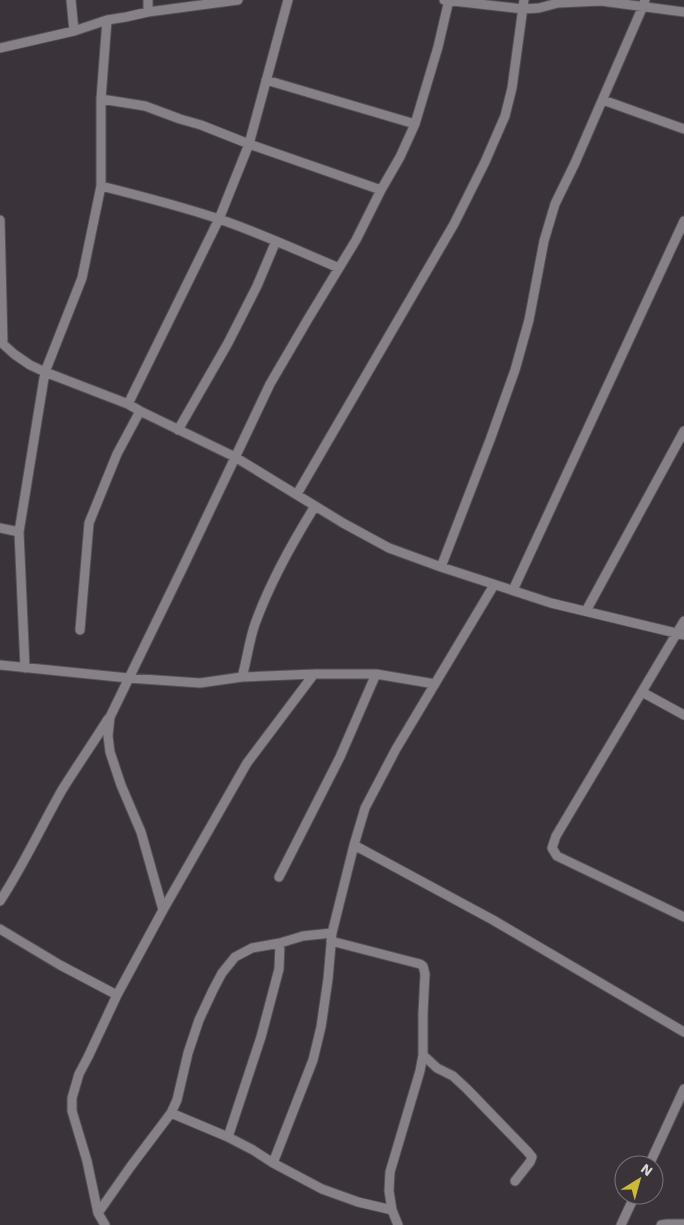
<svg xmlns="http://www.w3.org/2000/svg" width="684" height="1225" font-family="'Work Sans',sans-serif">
<rect width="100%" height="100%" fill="#3a343a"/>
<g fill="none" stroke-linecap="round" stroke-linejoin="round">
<defs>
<path id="street" d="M71,0L74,31
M148,0V12
M444,0L523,9L539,8L558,3L601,1L684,12
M0,48L74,31L107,20L126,17L148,12L238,0
M266,80L415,124
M101,99L145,106L180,119L201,125L249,144L381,190
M603,100L684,129
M101,186C141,196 180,206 219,219C260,233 299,251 339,268
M0,220L3,344L14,354L30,365L45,372L128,404L140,411L235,457L343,523L389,548L441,567L551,603L684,635
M128,404L219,219L249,144L288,0
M178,430L228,343L257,286L276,241
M297,494L454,224L485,162L505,116L512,88L524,0
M0,528L19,532
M441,567L490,440L515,370L529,320L544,241L555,204L575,163L643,6L645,0
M513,590L684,221
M586,611L684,431
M684,621L556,836L552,848L557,856L684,917
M80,630L89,523L117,454L140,411
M0,665L128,678L200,683L242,677L314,674H376L435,684
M25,668L19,532L45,372L82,278L101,186V99L107,20
M242,677C247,660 249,641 255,624C270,582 292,543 315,506
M642,692L684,715
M354,845L493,920L684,1032
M279,877L340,757L376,674
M0,901C23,866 41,827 62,790C77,766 93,743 108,719
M163,910L141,832L121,785L110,752L108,736L110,717L183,567L270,384L308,319L356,240L381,190L400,157L415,124L438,47L449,0
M0,929L60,965L117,995
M331,941L420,964L423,966L425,974L423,1013V1055L420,1071L390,1172L389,1191L392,1210L398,1225
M423,1055L437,1068L453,1076L467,1089L527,1151L532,1157L530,1162L515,1181
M171,1113L228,1137L253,1150L273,1163L322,1189L358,1202L392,1210
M228,1137L261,1037L279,969L280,943
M273,1163L313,1060L321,1027L328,979L332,933L354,845L365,808L396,749L494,585
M649,1165L684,1089
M98,1213L131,1166L171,1113L177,1100L188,1053L199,1020L213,990L222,973L235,957L252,948L280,943L303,936L332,933
M105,1225L98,1213L87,1161L72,1111V1098L79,1074L88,1057L117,995L163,910L247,763L314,674
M621,1225L635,1195
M661,1225L667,1224H684"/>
</defs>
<use href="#street" stroke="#545054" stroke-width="11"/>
<use href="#street" stroke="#868087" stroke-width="9"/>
</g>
<g transform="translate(639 1180) rotate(37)"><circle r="24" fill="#3a343a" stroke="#797479"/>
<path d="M0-4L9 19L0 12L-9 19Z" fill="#ccb939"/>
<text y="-8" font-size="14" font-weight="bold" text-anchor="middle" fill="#d8d5d8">N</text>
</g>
</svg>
